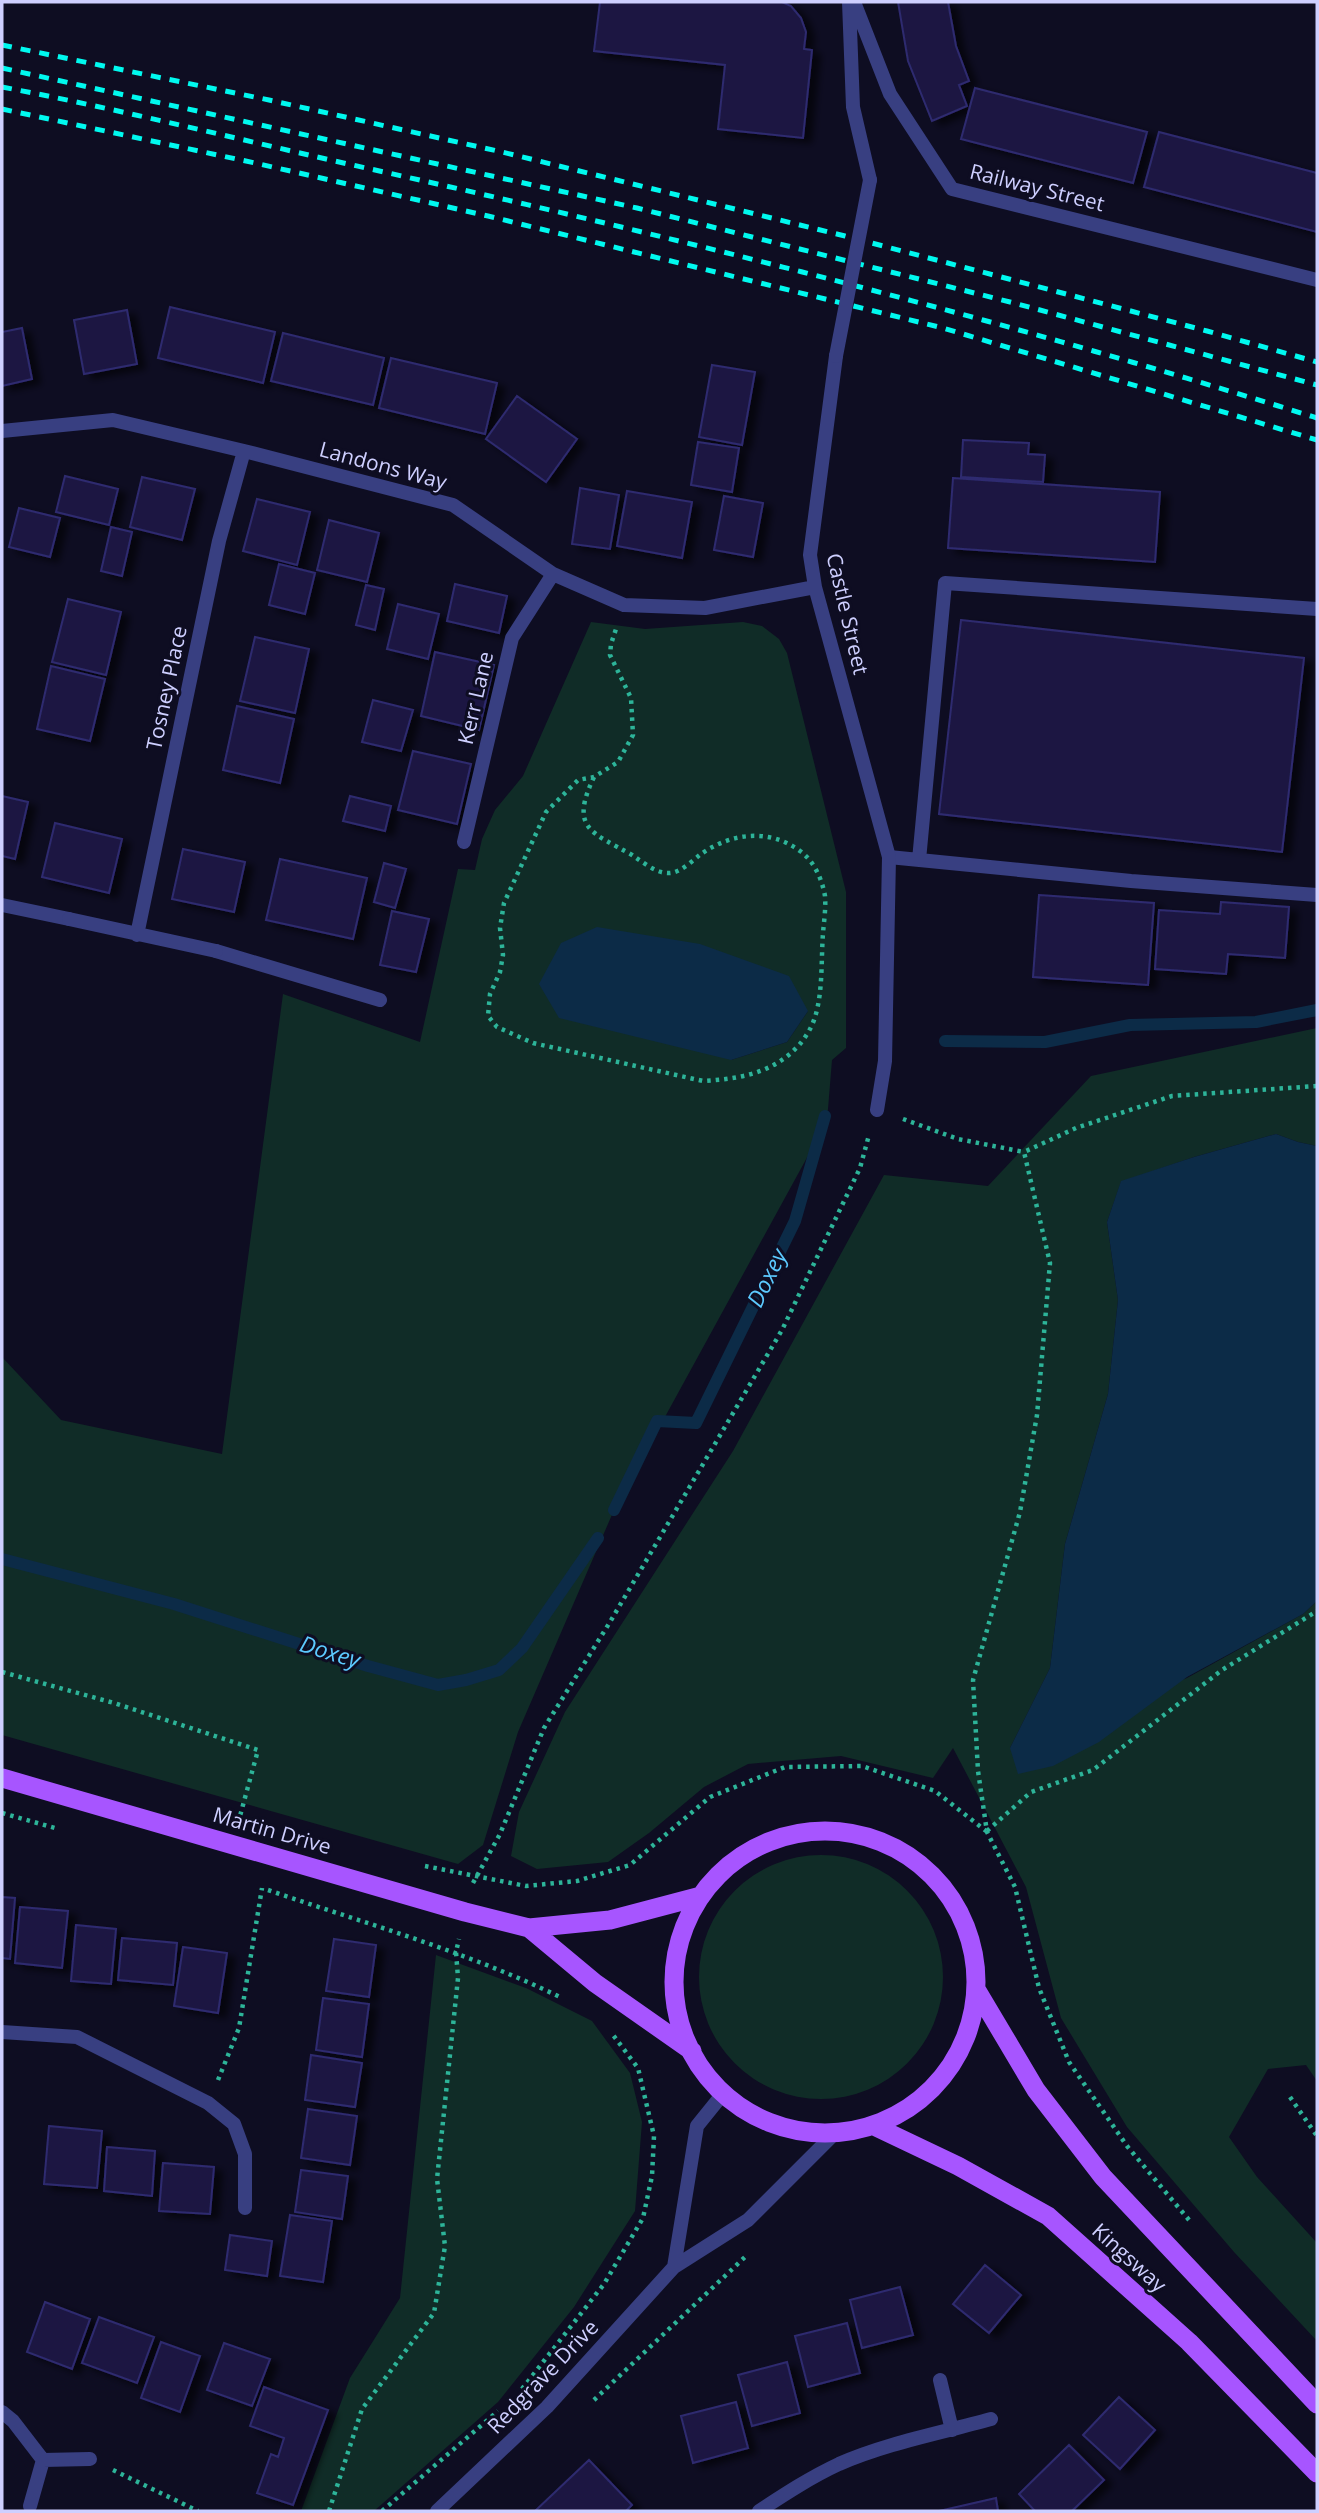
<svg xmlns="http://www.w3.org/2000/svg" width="1319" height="2513" font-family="'Open Sans',sans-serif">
<defs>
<filter id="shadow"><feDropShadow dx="8" dy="4.5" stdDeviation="3.5" flood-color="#0009"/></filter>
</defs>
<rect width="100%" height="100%" fill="#0e0d22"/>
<path fill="#102c27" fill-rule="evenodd" d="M591,622L645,629L743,622L762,626L779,639L787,653L846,892V1048L832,1060L827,1121L614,1510L518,1732L483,1845L458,1864L2,1735V1357L61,1420L222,1454L283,994L420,1042L458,869L475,870L482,839L495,810L523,776ZM808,1011L787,1042L731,1060Z
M1317,1028V1146L1298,1142L1276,1134L1194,1157L1121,1182L1107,1222L1118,1300L1108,1394L1065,1544L1050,1668L1010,1748L1187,1678L1303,1614L1317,1601V2081L1306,2065L1268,2069L1229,2137L1257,2177L1317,2243V2341L1234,2252L1127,2127L1061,2018L1026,1887L953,1748L933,1778L841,1756L748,1764L704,1787L649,1833L608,1862L537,1869L511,1856L519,1812L565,1712L733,1451L884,1175L988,1186L1091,1076Z
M699 1977a122 122 0 1 1 244 0a122 122 0 1 1-244 0Z
M436,1955L526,1988L592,2021L630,2073L642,2122L635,2211L574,2307L498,2402L374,2511H301L350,2378L400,2298Z"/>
<path fill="#0c2b47" d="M597,927L700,944L789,976L808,1011L787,1042L731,1060L559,1018L539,984L561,943Z
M1276,1134L1298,1142L1317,1146V1601L1303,1614L1187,1677L1099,1742L1053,1766L1018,1774L1010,1748L1050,1668L1065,1544L1108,1394L1118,1300L1107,1222L1121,1181L1194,1157Z"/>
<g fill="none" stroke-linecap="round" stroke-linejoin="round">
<path stroke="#0c2b47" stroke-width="12" d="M945,1041L1045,1042L1130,1025L1256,1022L1317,1010
M614,1510L657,1421L696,1423L795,1221L825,1116
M2,1559L174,1604L368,1666L438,1685L466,1680L499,1670L522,1648L598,1538"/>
</g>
<path fill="#1c1943" stroke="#2f2b6f" stroke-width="2" filter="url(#shadow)" d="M600,2H782L791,6L801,18L806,32L804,49L812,50L803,138L718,129L725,65L594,51Z
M898,2H948L956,46L969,81L959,85L967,106L932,121L908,61Z
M975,88L1147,132L1133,183L961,139Z
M1159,132L1317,173V232L1144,187Z
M170,307L275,332L263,383L158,358Z
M127,310L137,364L84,374L74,320Z
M22,328L32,379L2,386V332Z
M283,333L384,358L373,405L271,381Z
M391,358L497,383L485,434L379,408Z
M712,365L755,372L742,445L699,437Z
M517,396L577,439L546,482L486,439Z
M963,440L1029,443L1028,454L1045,455L1043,482L961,477Z
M698,442L739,448L732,492L691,485Z
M65,476L118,489L109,525L56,512Z
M142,477L195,489L182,540L130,527Z
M953,478L1160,492L1155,562L948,548Z
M580,488L619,495L610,549L572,544Z
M627,491L692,502L682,558L617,546Z
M724,496L763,503L753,557L714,550Z
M257,499L310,512L297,565L243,551Z
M19,508L60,518L50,557L9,547Z
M329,520L379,533L367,582L317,570Z
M111,527L132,532L122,576L101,571Z
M279,564L315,573L305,614L269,605Z
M455,584L507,596L499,633L447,621Z
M366,585L384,589L375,630L356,625Z
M68,599L121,612L106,675L52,662Z
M398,604L439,614L428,659L387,649Z
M961,620L1304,658L1282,852L939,814Z
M255,637L309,649L295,713L240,701Z
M435,652L494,665L479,730L421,716Z
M51,666L105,679L90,741L37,729Z
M373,700L413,710L401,751L362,742Z
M237,706L294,719L280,783L223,770Z
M413,751L471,764L457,824L398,810Z
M2,796L28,802L15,859L2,856Z
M350,796L391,806L385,831L343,821Z
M55,823L122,839L109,893L42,877Z
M183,849L245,862L234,912L172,899Z
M280,859L367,878L353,939L266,920Z
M384,863L406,869L395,908L374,902Z
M1039,895L1154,903L1148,985L1033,977Z
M1221,902L1289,907L1285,958L1228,954L1226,974L1155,969L1159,910L1220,914Z
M392,911L429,919L416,972L380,965Z
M2,1897L15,1898L10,1959L2,1958Z
M20,1907L68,1911L62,1968L15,1963Z
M76,1925L116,1929L111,1984L71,1981Z
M122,1938L177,1943L173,1985L118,1980Z
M334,1939L376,1945L369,1997L326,1991Z
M183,1947L227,1953L218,2013L174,2006Z
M323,1998L369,2004L362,2057L316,2050Z
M311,2055L362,2063L355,2107L305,2100Z
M308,2109L357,2116L350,2165L301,2158Z
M49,2126L102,2131L97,2188L44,2184Z
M107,2147L155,2151L152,2196L104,2191Z
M163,2163L214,2167L210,2214L159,2211Z
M301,2170L348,2176L342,2219L295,2212Z
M290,2215L332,2221L323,2282L280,2276Z
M230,2235L272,2241L267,2276L225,2270Z
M985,2265L1021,2295L989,2333L953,2304Z
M900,2287L913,2335L862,2348L850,2300Z
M45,2302L90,2319L72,2369L27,2352Z
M99,2317L154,2337L137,2383L82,2363Z
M847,2323L860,2373L808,2387L795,2336Z
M161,2342L200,2356L180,2412L141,2398Z
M224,2343L270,2359L252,2406L207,2390Z
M787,2362L800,2413L752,2426L738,2375Z
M264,2387L328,2410L293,2505L257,2493L271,2454L278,2457L284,2438L250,2426Z
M1119,2397L1155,2430L1120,2469L1083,2435Z
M736,2402L748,2448L693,2463L681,2416Z
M1069,2445L1104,2480L1072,2511H1035L1019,2494Z
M589,2460L632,2505L626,2511H535Z
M996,2498L998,2511H939Z"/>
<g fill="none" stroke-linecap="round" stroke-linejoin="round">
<path stroke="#2db499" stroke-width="4.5" stroke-dasharray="3.5 5" stroke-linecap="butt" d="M594,777C569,829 592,832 632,855C643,862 656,874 670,873C681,872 692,861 701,854C731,833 769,828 800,851C814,861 822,879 825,896C826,908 824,921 823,933C821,960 823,992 815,1017C812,1027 806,1037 799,1045C774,1073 739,1079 703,1081L533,1043L497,1027L488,1016L490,994L500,972L503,955L500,928L504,903L546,812L578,780L594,777L618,762L633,735L631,698L610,655L611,644L616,629
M903,1119L958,1139L1024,1152
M2,1672L114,1703L258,1750L240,1816
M2,1813L55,1828
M987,1831L1031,1792L1093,1770L1222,1670L1317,1611
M425,1866L526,1886L577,1881L630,1865L710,1797L785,1767L862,1766L935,1791L986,1831
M473,1883L500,1834L544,1728L610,1622L782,1330L860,1168L869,1135
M268,1890C367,1924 468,1952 562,1998
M218,2080L239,2028L262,1888
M1290,2097L1317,2136
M1189,2220L1127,2146L1069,2062L1039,1988L1015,1887L987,1832L978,1771L973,1680L1020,1512L1037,1415L1050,1263L1024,1152L1076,1128L1172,1096L1317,1086
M522,2389L604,2284L643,2218L652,2176L654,2136L638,2068L613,2035
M594,2400L745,2257
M113,2470L198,2511
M329,2511L362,2409L434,2313L445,2246L437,2179L458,1978L456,1952L459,1939
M382,2511L498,2411"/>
<path stroke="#383f81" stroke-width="14" d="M889,857L1131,881L1317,895
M919,860L945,583L1317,609
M2,905L69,919
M216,951L380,1000"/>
<path stroke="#383f81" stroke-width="14" d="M849,2L853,107L870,180
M854,2L890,94L952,189L1317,280
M836,356L810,555L815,587L889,857L885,1061L877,1110
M2,431L113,420L244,451L453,505L553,574L624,605L705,608L815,587
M464,842L512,638L553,574
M69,919L216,951
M137,935L219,541L244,451
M2,2032L77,2037L208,2103L234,2124L245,2154V2208
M940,2380L952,2430
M2,2412L13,2421L43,2460
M30,2506L43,2460L90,2459
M759,2511C785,2494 811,2477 839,2464C887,2443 941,2433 991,2419"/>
<path stroke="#383f81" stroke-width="14" d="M674,2267L697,2126L722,2095
M437,2511L547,2407L674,2267L748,2220L834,2134"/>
<path stroke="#a755ff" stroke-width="19" d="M2,1778L465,1912L529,1928L610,1920L701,1896
M674 1982a151 151 0 1 1 302 0a151 151 0 1 1-302 0Z
M529,1928L595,1983L692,2051
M976,1989L1036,2090L1103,2177L1317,2404
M874,2126L958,2166L1048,2216L1189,2342L1317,2473"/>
<path stroke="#00f9ef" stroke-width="5" stroke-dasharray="10 9" stroke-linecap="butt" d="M2,45L269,100L502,152L845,236L1207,331L1317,362
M2,68L637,208L1014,303L1317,385
M2,87C118,109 233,138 348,164C674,236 998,318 1317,418
M2,109L255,163L488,216L943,328L1317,440"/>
<path stroke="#383f81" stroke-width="14" d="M836,356L870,180"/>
</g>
<g text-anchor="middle" stroke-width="6" stroke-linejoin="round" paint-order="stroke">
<g font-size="21" fill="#cecfff" stroke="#0e0d22">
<text transform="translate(1037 188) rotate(14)" y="7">Railway Street</text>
<text transform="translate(383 466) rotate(15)" y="7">Landons Way</text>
<text transform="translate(847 614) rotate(77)" y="7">Castle Street</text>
<text transform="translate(167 688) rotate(-78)" y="7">Tosney Place</text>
<text transform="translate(476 698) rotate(-77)" y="7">Kerr Lane</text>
<text transform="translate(272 1831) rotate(16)" y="7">Martin Drive</text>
<text transform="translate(1129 2258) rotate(42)" y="7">Kingsway</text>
<text transform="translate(543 2377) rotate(-46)" y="7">Redgrave Drive</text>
</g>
<g font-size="23" font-style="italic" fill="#5ccaff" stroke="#0e0d22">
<text transform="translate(767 1278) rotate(-64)" y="8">Doxey</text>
<text transform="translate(330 1652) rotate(17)" y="8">Doxey</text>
</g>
</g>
<rect width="1319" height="2513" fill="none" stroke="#cecfff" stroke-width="7"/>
</svg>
